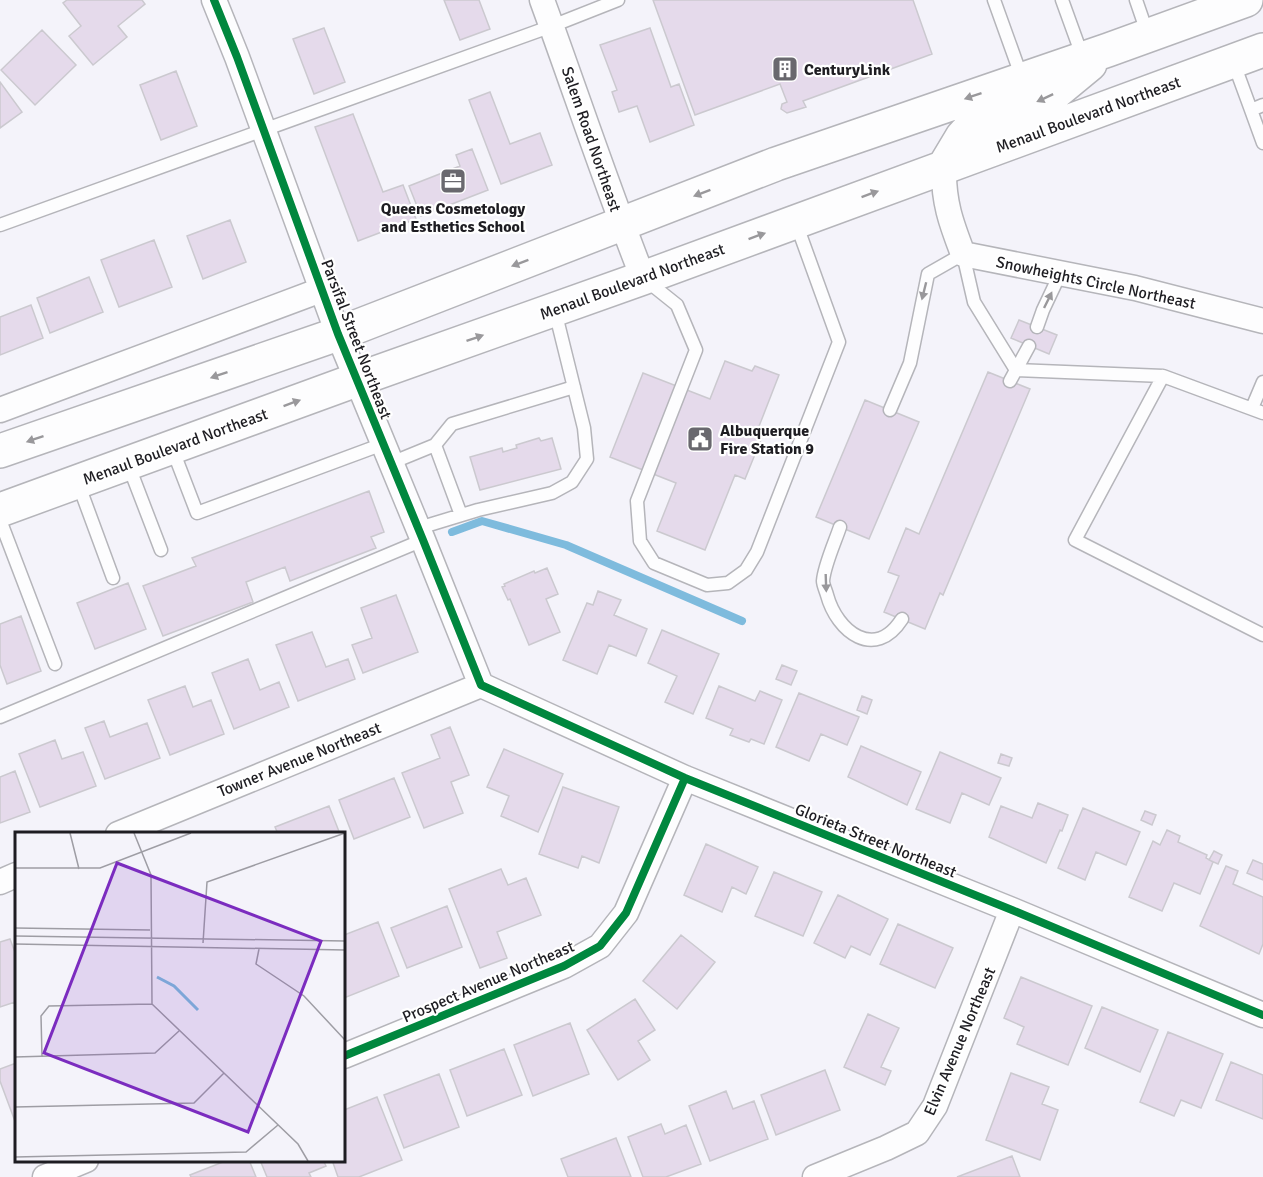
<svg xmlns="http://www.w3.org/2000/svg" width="1263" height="1177" font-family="Signika,sans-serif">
<rect width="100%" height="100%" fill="#f4f3fa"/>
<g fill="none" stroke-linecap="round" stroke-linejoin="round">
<path stroke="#7ebbdd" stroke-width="8" d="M452,532L482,521L566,545L742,621"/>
</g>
<path fill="#e5daeb" stroke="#cbc9cf" stroke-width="1.5" d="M67,0H142L145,4L118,26L127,37L93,65L69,36L81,26L63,3Z
M444,0H479L490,29L460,40Z
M653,0H913L932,54L803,101L806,107L787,113L781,109L782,104L787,102L780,84L695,115Z
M324,28L345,82L314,94L293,39Z
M650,28L671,87L679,84L694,125L650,142L637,106L619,112L612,92L617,90L600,45Z
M42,30L76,65L35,105L1,70Z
M176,71L197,126L161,140L140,85Z
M0,82L22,112L0,128Z
M490,92L510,144L540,133L552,165L501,184L469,100Z
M353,114L383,192L403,185L416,219L358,241L315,127Z
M472,149L488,190L421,216L409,186L460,166L456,155Z
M230,220L246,262L203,279L187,236Z
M154,240L172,287L119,307L101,260Z
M89,277L103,312L50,333L37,298Z
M31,305L43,338L0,355V317Z
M1019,320L1057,335L1049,354L1011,338Z
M725,361L752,371L755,366L779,375L756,434L762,437L745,479L735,475L705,550L657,531L676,483L610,457L643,373L710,399Z
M988,372L1030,389L943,595L940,593L925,629L884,612L899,576L888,572L906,528L919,534Z
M865,400L919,422L869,539L816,517Z
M539,438L541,441L552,438L561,469L480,490L470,457L502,448L503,452L517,448L516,445Z
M369,491L384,532L371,537L376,548L290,581L285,567L246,582L253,602L163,636L143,586L196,566L192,558Z
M547,568L558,594L546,599L560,632L529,645L510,599L508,600L502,587L505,586L504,584L534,571L535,573Z
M128,583L146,629L95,649L77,603Z
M598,591L621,600L614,615L647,629L636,656L609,645L597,674L563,660L587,603L593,605Z
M396,595L418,652L363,673L352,645L372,638L361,608Z
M21,616L41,671L7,684L0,665V624Z
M662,630L719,654L693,714L665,702L677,676L648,663Z
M312,632L326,667L348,659L355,679L298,701L276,645Z
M248,659L260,690L279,682L289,707L234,729L212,673Z
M782,665L797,671L791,685L776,679Z
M185,686L193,707L211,700L224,734L170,755L148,700Z
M719,686L755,701L760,691L782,700L764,744L751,739L749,742L730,735L733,729L706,718Z
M799,693L859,717L847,745L821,734L809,761L776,747Z
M862,696L872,700L867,714L857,710Z
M104,721L110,737L147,723L160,758L105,779L85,728Z
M450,727L469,775L451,782L463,813L424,828L402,773L440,758L431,735Z
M55,740L62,759L83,752L96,786L40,807L19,754Z
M861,746L921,772L907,805L848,777Z
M504,749L563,774L538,832L501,816L509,796L487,787Z
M940,752L1001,778L989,805L962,793L950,823L916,809Z
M1001,754L1012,758L1009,766L998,763Z
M15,771L30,812L0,823V777Z
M394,778L410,817L354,839L339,800Z
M563,787L619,807L599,863L582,856L578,868L539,854Z
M1038,803L1068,815L1062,831L1060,830L1046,863L989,837L1001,806L1032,818Z
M329,806L340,834H278L275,827Z
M1083,808L1140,832L1126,865L1096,852L1085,880L1058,868Z
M1145,811L1156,815L1152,825L1141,820Z
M1167,830L1180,836L1178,842L1207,855L1206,858L1213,862L1200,894L1174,883L1162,911L1129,897L1153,841L1160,845Z
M706,844L758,867L746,894L732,887L722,912L684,895Z
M1214,851L1222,855L1218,864L1209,860Z
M1253,860L1263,864V880L1247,873Z
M1226,866L1238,871L1233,884L1263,897V944L1259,954L1200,926Z
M501,869L508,885L526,878L541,915L497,932L507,958L480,968L449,889Z
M774,872L822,892L803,936L755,916Z
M838,895L888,919L870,955L851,946L845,958L814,943Z
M447,906L462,947L407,968L391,928Z
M378,922L399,976L344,998V935Z
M898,924L953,948L935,988L880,964Z
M681,935L715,962L677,1009L643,981Z
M10,939L16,955V1006L15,1002L0,1007V942Z
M1021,977L1092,1006L1068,1065L1017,1044L1024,1027L1004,1018Z
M635,999L655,1030L638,1041L650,1060L618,1080L587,1030Z
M1102,1007L1158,1030L1140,1072L1085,1048Z
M868,1014L899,1028L881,1067L891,1071L885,1085L844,1067Z
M570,1023L589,1074L533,1096L514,1045Z
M1168,1032L1223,1054L1201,1108L1181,1100L1174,1116L1140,1102Z
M504,1049L522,1095L467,1116L450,1070Z
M1231,1062L1263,1075V1119L1216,1100Z
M16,1063V1124L0,1081V1069Z
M825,1070L840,1110L776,1135L761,1095Z
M1011,1073L1049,1087L1042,1104L1058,1110L1040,1160L986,1140Z
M439,1074L459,1127L404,1148L384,1095Z
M726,1091L733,1109L754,1101L768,1139L710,1161L689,1106Z
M377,1097L402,1160L359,1177H338L332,1160H344V1110Z
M661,1124L665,1134L686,1125L701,1164L666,1177H643L628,1137Z
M616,1138L631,1177H568L561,1159Z
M1012,1156L1020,1177H957Z
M228,1160H249L256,1177H191L190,1175Z
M260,1160H323L326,1166L309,1173L311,1177H267Z"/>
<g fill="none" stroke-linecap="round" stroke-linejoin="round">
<defs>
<path id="service" d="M994,0L1022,78
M1062,0L1083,58
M1136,0L1148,35
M1233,61L1251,110L1263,105
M1251,110L1263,143
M0,225L552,26L618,0
M647,281L677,305L696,350L637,501L640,541L654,563L707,585L728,583L746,570L757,552L839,342L796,223
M1037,327L1043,310L1060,274
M1010,381L1029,346
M1252,408L1263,382
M890,410L910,363L928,274L963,254L974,302L1016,370L1163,376
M1263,413L1163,376L1075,540L1263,635
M435,445L461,515
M172,448L197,513L383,444
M391,463L435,445L452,424L574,387
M128,464L161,550
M78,483L113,578
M0,520L55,664
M840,527C835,542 824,566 823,581C823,585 826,591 827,595C837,632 875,661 902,619
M419,528L478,510L552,493L572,482L587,459L584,428L555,311
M0,717L423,540"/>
<path id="minor" d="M214,0L237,57L338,334L423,540L481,685
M542,0C576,93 607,187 643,278
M944,167C943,201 951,223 963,254L1135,288L1263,321
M0,410L321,290
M481,685L685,778L1012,910L1263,1015
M118,834L481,685
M0,882L16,875
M344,1056L564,966L600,946L626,913L685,778
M45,1177L86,1160
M815,1177L886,1148L917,1133L935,1106L1012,910"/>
<path id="secondary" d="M944,167L962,137L973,125L1050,97L1090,64
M0,451L338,334L776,164L1108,50L1246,0
M0,510L356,380L643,278L1263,50"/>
</defs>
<use href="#service" stroke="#b5b5ba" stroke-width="15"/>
<use href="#minor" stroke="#b5b5ba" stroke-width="27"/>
<use href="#secondary" stroke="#b5b5ba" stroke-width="36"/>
<use href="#service" stroke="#fdfdfe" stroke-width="12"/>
<use href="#minor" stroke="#fdfdfe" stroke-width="24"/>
<use href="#secondary" stroke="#fdfdfe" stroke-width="33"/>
<defs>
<path id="cycleway" d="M214,0L237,57L338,334L423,540L481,685L685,778L1012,910L1263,1015
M344,1056L564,966L600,946L626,913L685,778"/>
</defs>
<use href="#cycleway" stroke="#fff" stroke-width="11"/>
<use href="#cycleway" stroke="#00873e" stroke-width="8"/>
</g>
<defs><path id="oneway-solid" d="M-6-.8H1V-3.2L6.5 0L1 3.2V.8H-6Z" transform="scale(1.5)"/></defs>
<g fill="#99989b">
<use href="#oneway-solid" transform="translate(973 96) rotate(161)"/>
<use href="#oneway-solid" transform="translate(1045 98) rotate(155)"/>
<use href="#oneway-solid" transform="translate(702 193) rotate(159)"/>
<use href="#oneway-solid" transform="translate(870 194) rotate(-20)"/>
<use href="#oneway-solid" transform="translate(757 236) rotate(-20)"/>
<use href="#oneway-solid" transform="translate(520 263) rotate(159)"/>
<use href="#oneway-solid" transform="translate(924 291) rotate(104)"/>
<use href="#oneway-solid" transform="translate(1048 300) rotate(-64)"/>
<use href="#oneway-solid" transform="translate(475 338) rotate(-19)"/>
<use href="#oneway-solid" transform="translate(219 375) rotate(161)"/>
<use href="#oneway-solid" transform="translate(292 403) rotate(-20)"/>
<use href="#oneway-solid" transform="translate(35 439) rotate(161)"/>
<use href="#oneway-solid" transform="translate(826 583) rotate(88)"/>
</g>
<defs>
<symbol id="building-square" viewBox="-11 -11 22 22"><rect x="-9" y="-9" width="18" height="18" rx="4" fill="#69686e" stroke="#fff"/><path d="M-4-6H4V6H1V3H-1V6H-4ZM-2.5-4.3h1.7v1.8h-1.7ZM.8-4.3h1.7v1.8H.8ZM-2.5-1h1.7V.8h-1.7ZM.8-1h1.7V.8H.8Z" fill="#fff"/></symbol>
<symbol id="office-square" viewBox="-11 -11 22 22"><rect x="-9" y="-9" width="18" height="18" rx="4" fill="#69686e" stroke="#fff"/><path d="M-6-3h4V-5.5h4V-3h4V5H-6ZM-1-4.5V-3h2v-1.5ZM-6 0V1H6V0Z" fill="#fff"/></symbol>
<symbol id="civic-square" viewBox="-11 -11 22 22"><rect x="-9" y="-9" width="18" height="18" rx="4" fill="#69686e" stroke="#fff"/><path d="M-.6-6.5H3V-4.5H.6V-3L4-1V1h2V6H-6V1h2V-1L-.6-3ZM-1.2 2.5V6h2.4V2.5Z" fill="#fff"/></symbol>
</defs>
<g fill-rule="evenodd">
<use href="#building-square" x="770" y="54" width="30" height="30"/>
<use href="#office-square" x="438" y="166" width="30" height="30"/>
<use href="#civic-square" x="685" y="424" width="30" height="30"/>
</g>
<g text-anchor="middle" stroke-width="4.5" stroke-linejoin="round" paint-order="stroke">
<g font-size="16" font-weight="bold" fill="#1e1d22" stroke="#fff" text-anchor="start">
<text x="804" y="75">CenturyLink</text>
<text x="453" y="214" text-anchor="middle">Queens Cosmetology<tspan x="453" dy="18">and Esthetics School</tspan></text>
<text x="720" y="436">Albuquerque<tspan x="720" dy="18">Fire Station 9</tspan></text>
</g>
<g font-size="16" fill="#1e1d22" stroke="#fff">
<text transform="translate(1088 114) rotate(-20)" y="6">Menaul Boulevard Northeast</text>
<text transform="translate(592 139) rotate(71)" y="6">Salem Road Northeast</text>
<text transform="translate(632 281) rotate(-20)" y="6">Menaul Boulevard Northeast</text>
<text transform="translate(1096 282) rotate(12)" y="6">Snowheights Circle Northeast</text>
<text transform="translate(357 339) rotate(69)" y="6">Parsifal Street Northeast</text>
<text transform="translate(175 446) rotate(-20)" y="6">Menaul Boulevard Northeast</text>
<text transform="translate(299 759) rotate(-22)" y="6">Towner Avenue Northeast</text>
<text transform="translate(876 840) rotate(22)" y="6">Glorieta Street Northeast</text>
<text transform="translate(488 981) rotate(-23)" y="6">Prospect Avenue Northeast</text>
<text transform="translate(959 1041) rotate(-67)" y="6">Elvin Avenue Northeast</text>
</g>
</g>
<g transform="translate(15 832)">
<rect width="330" height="330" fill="#f4f3fa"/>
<path fill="none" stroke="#7ebbdd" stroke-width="3" d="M142,145L159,154L183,178"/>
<path fill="none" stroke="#9e9da4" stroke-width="1.5" d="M55,1L64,37M119,1L136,43L137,172M0,36H85L176,1M0,96L135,98M0,104L330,109M188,111L192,50L330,1M0,112L330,118M244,117L241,132L289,164L330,208M137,172L283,312L293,329M27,224L26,184L34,174L137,172M0,225L140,221L164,199M0,275L179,271L209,241M0,325L231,320L263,293"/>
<path fill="#7b2cbf" fill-opacity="0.15" stroke="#7b2cbf" stroke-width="3" d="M102,31L306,109L233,300L29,221Z"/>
<rect width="330" height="330" fill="none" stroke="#1e1d22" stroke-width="3"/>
</g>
</svg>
